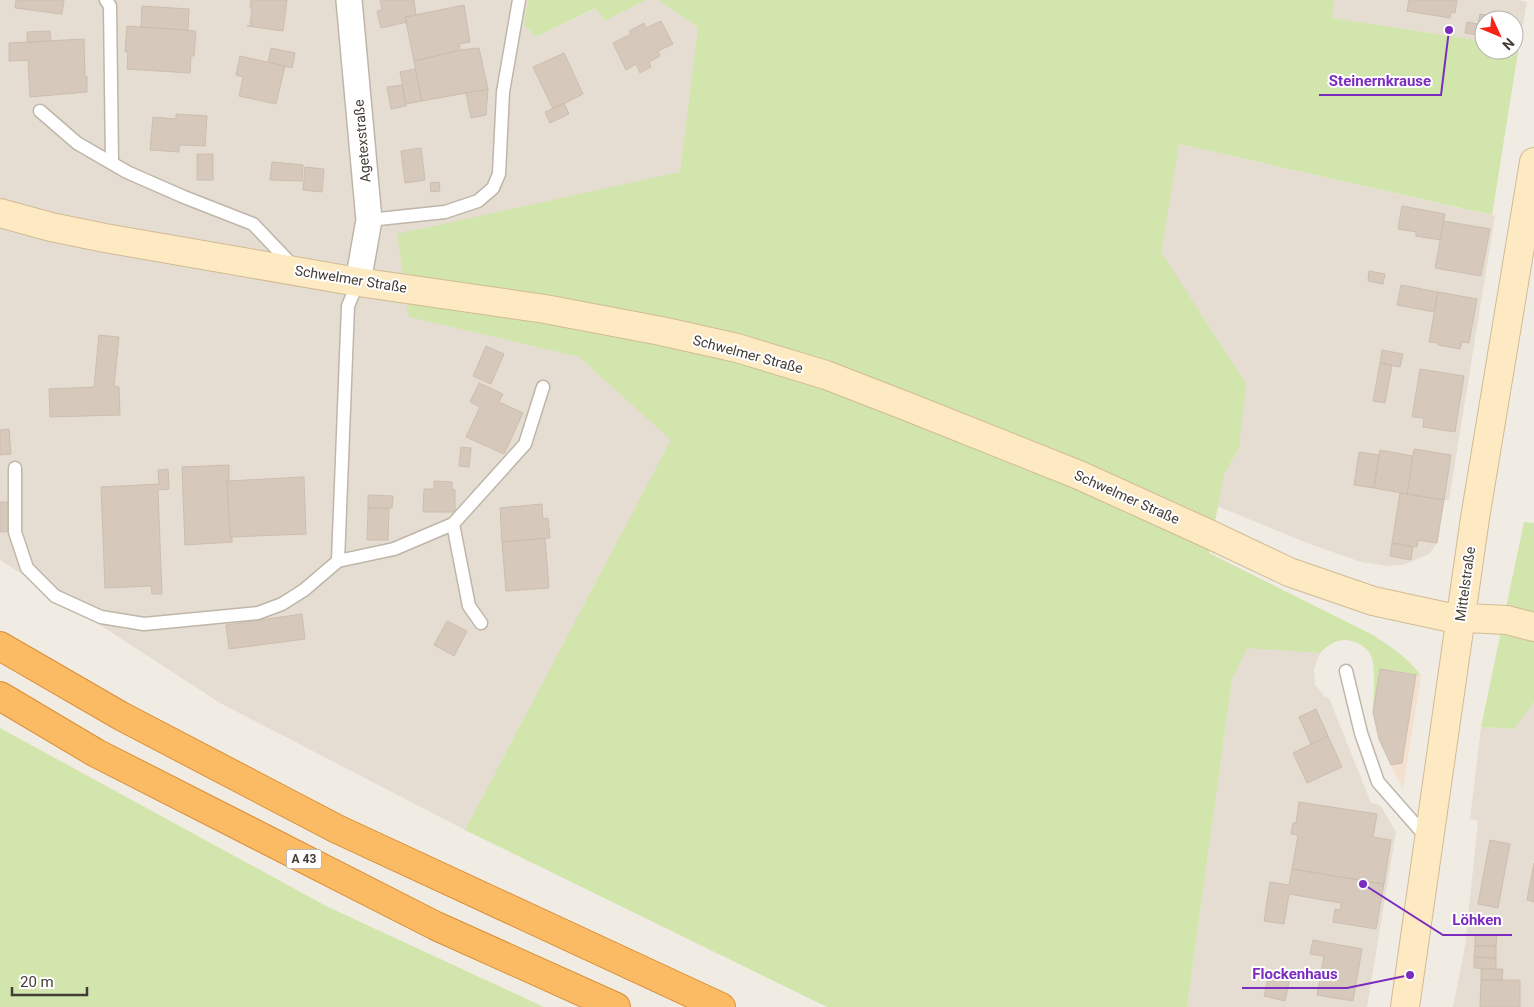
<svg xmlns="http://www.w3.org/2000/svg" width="1534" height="1007" font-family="Roboto,sans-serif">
<rect width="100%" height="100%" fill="#f1ece3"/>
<path fill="#e5ddd2" d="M0,0H528L524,25L536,37L597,8L605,21L647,0H658L698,27L680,172L410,317L579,357L672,440L465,830L220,703L0,560Z
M1334,0H1519L1527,2L1519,46L1514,45V20H1484V41L1331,18Z
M1179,144L1495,216L1449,500H1444L1437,543L1429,554L1403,565L1389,566L1361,562L1307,543L1217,506L1224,475L1239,448L1160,252Z
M1247,647L1320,653L1314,669L1315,684L1324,696L1329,698L1371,803L1380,805L1396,832L1367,1007H1187L1232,680Z
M1534,702V1007H1453L1465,946L1478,821L1470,819L1481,727L1514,729Z"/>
<path fill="#f4e0ce" d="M1380,669L1421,676L1403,789L1379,740L1373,713Z"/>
<path fill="#d1e5ac" d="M528,0H647L605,21L596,8L536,37L524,25Z
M658,0H1334L1332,18L1484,41V50H1514V45L1519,46L1492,215L1179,144L1161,252L1246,384L1239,448L1224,475L1209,553L1373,635C1391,647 1409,658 1421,676L1380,669L1373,713C1373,696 1376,673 1372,658C1369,648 1357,641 1347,640C1335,640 1329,644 1320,653L1247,648L1232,680L1187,1007H827L465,830L671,440L579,357L409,317L397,234L680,172L698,27Z
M1524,522L1534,523V702L1514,729L1481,727Z
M0,728L328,907L544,1007H0Z"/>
<path fill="#d6c9bc" stroke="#cdbead" d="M16,0H64L62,14L15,8Z
M251,0H287L283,31L247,26H250L252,9L250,8Z
M380,0H414L416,15L405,17L407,22L381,28L377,11L382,10Z
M1409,0H1457L1455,13L1451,12L1450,18L1407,11Z
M464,5L470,42L459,44L460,50L414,61L405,17Z
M142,6L189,9L188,30L141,27Z
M1480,14L1500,18V20H1484V36L1465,33L1467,22L1478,24Z
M661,21L673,44L658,51L660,56L649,62L651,67L640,73L636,64L626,70L613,43L631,34L629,31L644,23L646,28Z
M127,26L196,31L194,56H191L190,73L127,69L128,52H125Z
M50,31L51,41L27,42V32Z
M84,39L85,77L87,76V92L30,97L28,60L9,61V43Z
M271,48L295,53L292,68L268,62Z
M479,48L488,89L422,101L414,61L460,50Z
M564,53L583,94L553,109L533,67Z
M240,56L285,66L276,104L239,96L243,77L236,75Z
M415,69L422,101L406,104L400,72Z
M402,85L406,106L391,109L387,87Z
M488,89L486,115L471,118L466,93Z
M564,103L569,114L550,123L545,112Z
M176,114L207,116L205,146L179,145V152L150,150L153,117L176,119Z
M421,148L425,180L405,183L401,151Z
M197,154H213V180H197Z
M272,162L303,165L302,181L270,180Z
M305,167L324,169L322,192L303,190Z
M439,182L440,191L431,192L430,183Z
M1402,206L1445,214L1440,240L1416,236V232L1398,229Z
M1444,221L1490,229L1481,276L1435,268Z
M1369,271L1385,274L1383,284L1368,281Z
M1401,285L1438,292L1434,312L1397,305Z
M1438,292L1477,299L1469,343L1462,342L1460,349L1438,345L1439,343L1429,342Z
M99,335L119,337L114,386L119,387L120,415L50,417L49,389L94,387Z
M486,346L504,354L491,384L473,376Z
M1382,350L1403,354L1400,367L1380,363Z
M1380,363L1392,365L1385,403L1373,401Z
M1420,369L1464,376L1455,432L1423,427L1424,418L1412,417Z
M479,383L503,394L499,402L523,413L504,454L466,437L480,407L470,402Z
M9,429L11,454L0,455V430Z
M461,447L471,448L469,467L459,466Z
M1414,449L1451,455L1444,500L1407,494Z
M1380,450L1413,456L1407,494L1374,488Z
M1359,452L1379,455L1374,488L1354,485Z
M229,465V480L227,481L230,537H232V542L185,545L182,467Z
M168,469L169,489L158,490L162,594H152L151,586L105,588L101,487L159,484L158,470Z
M304,477L306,534L230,537L227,481Z
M434,481L452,482V489L455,490V512H423L424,489H434Z
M1400,493L1444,500L1437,543L1418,540L1417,547L1392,543Z
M368,495L393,496L392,508H368Z
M0,502H11L13,531L0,532Z
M542,504L543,519L548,518L550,538L502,542L500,508Z
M368,508H389L388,540H367Z
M545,538L549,588L506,591L502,542Z
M1392,543L1413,547L1411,560L1390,556Z
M302,614L305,639L229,649L226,625Z
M447,621L467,631L454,656L434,645Z
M1380,669L1416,675L1402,763L1391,765L1379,739L1373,712Z
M1316,709L1328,736L1311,744L1299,717Z
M1328,736L1342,767L1307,783L1293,753Z
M1299,802L1377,814L1373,837L1391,840L1384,884L1292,869L1298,835L1291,834L1293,823H1296Z
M1490,840L1510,844L1498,908L1478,904Z
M1534,863V902L1527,900Z
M1292,869L1384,884L1376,929L1333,922L1335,909L1340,910L1341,903L1289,894L1284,924L1264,921L1270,882L1289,885Z
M1475,935H1497L1496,946H1475Z
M1313,940L1362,949L1353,1001L1317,995L1324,956L1310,954Z
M1475,946H1496V958L1474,957Z
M1474,957L1496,958V969L1474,968Z
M1481,969H1503L1502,980H1481Z
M1269,974L1290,978L1285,1001L1264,996Z
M1481,980H1520V1007H1480Z"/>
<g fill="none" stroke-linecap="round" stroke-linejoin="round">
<defs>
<path id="lane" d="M106,0L110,6L112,163
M40,111L77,143L127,172L184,197L253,224L294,267
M369,220L445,212L478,201L493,188L499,174L503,92L519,0
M15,468V532L27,568L55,596L101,617L144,624L258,613L282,604L304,590L338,561L348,306L358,282
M453,524L525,444L543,387
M338,561L394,549L453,524L469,606L481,623
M1346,671L1361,733L1378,782L1428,839"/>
<path id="street" d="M349,0L369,220L358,282"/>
<path id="secondary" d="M0,213L51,227L105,238L358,282L545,309L661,331L737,348L826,375L906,406L1079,475L1209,534L1289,572L1373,601L1447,617L1507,620L1534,627
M1405,1007L1475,518L1534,162"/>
<path id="highway" d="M0,646L121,716L337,829L721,1007
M0,696L96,753L436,926L616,1007"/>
</defs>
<use href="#lane" stroke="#bfb6a9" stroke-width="15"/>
<use href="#street" stroke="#bfb6a9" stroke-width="28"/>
<use href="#secondary" stroke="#d1bb94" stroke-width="30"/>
<use href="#highway" stroke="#d98e36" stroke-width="30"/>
<use href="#lane" stroke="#fff" stroke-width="12"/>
<use href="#street" stroke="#fff" stroke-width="25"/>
<use href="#secondary" stroke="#fde9c2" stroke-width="28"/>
<use href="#highway" stroke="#fbbb65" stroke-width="28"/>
</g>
<g text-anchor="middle" stroke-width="4" stroke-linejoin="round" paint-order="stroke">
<rect fill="#fff" stroke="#7b7671" stroke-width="1" x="286.5" y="849.5" width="35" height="19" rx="4"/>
<g font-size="12" font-weight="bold" fill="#433c34">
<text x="304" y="863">A 43</text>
</g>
<g font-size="14" fill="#433c34" stroke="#fff">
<text transform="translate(362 141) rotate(-95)" y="5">Agetexstraße</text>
<text transform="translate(351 279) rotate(9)" y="5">Schwelmer Straße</text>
<text transform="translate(748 354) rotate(15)" y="5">Schwelmer Straße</text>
<text transform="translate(1127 497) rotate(24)" y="5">Schwelmer Straße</text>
<text transform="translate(1465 584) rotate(-82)" y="5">Mittelstraße</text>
</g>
</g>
<path fill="none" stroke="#7b2cbf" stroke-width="2" d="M1449 30L1441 95H1319M1363 884L1443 935H1512M1410 975L1347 988H1242"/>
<g fill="#7b2cbf" stroke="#fff" stroke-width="2">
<circle cx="1449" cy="30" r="5"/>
<circle cx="1363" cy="884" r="5"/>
<circle cx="1410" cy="975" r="5"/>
</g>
<g font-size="15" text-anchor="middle" font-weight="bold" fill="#7b2cbf" stroke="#fff" stroke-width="4" stroke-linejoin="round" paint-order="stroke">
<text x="1380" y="86">Steinernkrause</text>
<text x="1477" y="925">Löhken</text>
<text x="1295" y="979">Flockenhaus</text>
</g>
<g transform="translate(1499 35) rotate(134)"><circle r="24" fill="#ffffff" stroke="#b4b1ae"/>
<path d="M0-4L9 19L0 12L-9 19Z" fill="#f52417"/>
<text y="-8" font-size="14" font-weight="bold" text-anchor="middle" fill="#433c34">N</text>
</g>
<path d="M12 987v8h75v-8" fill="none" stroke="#433c34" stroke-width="2.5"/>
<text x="20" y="987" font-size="15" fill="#433c34" stroke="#ffffff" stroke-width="4" paint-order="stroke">20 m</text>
</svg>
